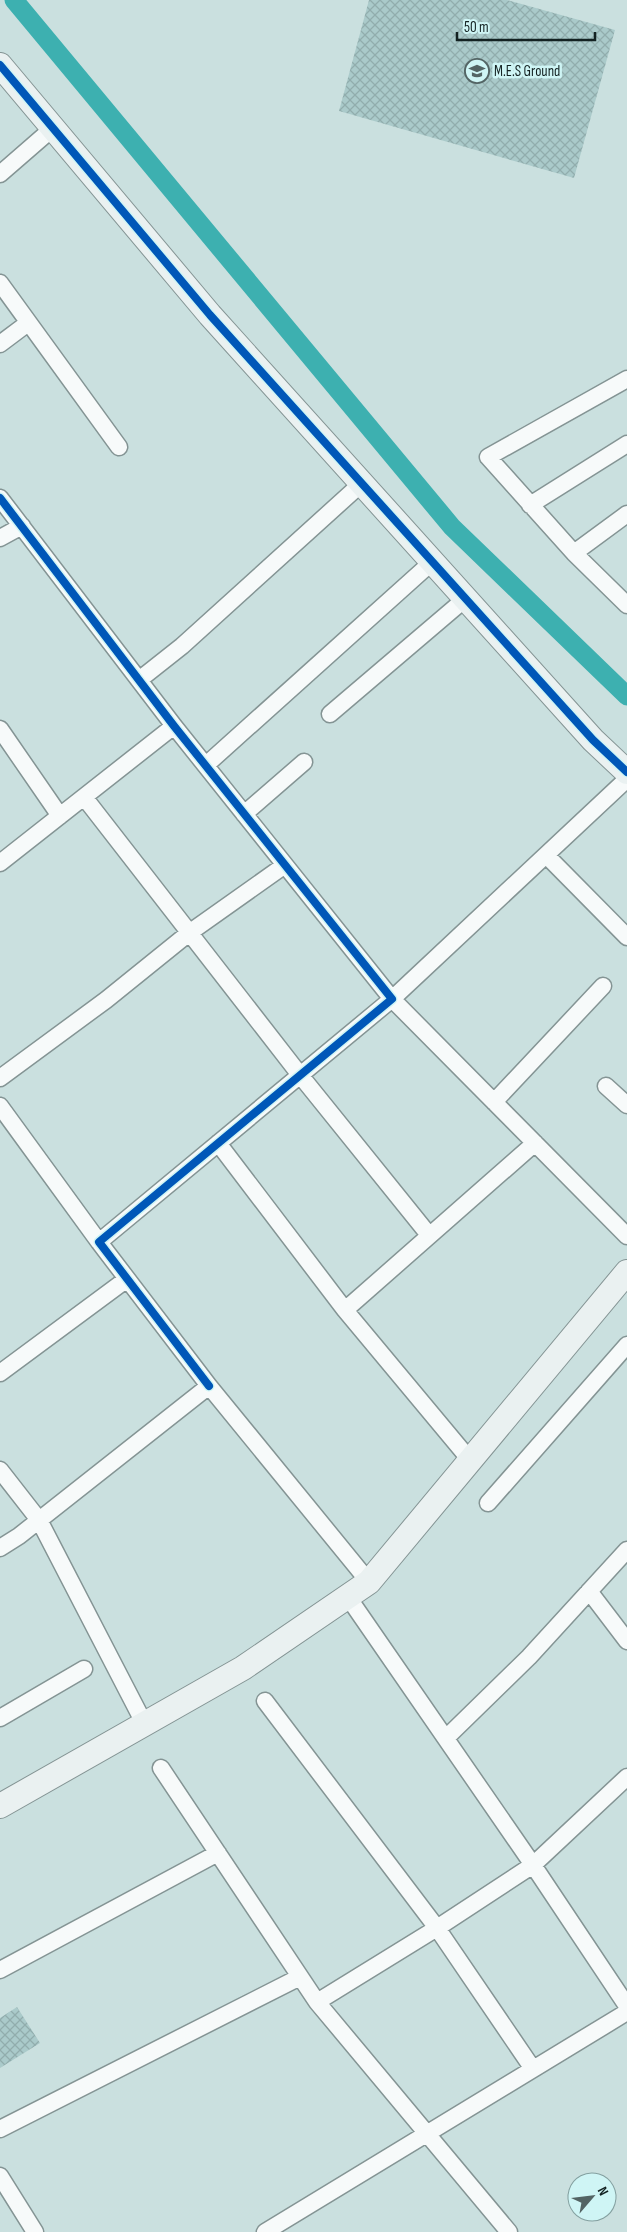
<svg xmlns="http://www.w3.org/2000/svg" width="627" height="2232" font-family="'Sofia Sans Condensed',sans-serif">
<defs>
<pattern id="building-cross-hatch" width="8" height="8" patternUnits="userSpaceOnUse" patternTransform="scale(1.25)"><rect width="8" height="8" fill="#aacaca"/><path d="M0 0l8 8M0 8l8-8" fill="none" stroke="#91adad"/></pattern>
</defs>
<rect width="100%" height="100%" fill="#cae0df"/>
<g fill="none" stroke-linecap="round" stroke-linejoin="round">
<path stroke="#3db0b0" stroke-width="19" d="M14,0L452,527L627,696"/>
</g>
<path fill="url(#building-cross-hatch)" d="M369,0H507L615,30L574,178L339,111Z
M17,2007L40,2043L0,2068V2018Z"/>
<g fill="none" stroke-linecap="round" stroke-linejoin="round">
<defs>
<path id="street" d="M0,174L53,128
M0,283L119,447
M0,344L28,323
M627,379L488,457L574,553L627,605
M0,498L174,726L392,999L99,1242L209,1386
M530,505L627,444
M0,538L22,526
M574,553L627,514
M139,680L182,646L362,483
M330,714L465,599
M0,729L60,816
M206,765L432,562
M627,779L392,999L627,1236
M84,797L300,1075L429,1235
M244,814L304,762
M546,855L627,937
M0,863L174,726
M0,1078L106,1000L189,933L285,865
M606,1086L627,1105
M494,1102L603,986
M0,1106L99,1242
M218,1143L345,1310L470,1460
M345,1310L535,1143
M0,1373L127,1279
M0,1470L39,1520L144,1723
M488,1503L627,1345
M0,1548L19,1536L209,1386L369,1582
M589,1591L627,1641
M348,1597L533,1865L627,2006
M265,1701L437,1928L533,2069
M0,1718L84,1669
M446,1738L529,1657L627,1550
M161,1768L317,2002L509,2232
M0,1970L218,1853
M317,2002L437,1928L533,1865L627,1777
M0,2129L300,1977
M0,2176L35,2232
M265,2232L627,2012"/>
<path id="secondary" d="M0,65L210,315L593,740L627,772
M0,1806L243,1668L369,1582L627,1272"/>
</defs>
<use href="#street" stroke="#849494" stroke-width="19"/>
<use href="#secondary" stroke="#849494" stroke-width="26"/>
<use href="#street" stroke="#f7fafa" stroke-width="16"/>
<use href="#secondary" stroke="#eaf1f1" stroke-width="24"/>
<defs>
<path id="cycleway" d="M0,65L210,315L593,740L627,772
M0,498L174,726L392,999L99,1242L209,1386"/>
</defs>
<use href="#cycleway" stroke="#cff5f5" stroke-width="11"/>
<use href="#cycleway" stroke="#0057b8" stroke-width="8"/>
</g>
<defs>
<symbol id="school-ring" viewBox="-11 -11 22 22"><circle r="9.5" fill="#cff5f5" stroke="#536464" stroke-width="1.5"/><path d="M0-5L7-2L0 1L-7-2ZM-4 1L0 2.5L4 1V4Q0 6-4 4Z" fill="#536464"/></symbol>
</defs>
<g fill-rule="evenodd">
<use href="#school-ring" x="463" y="57" width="28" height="28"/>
</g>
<g text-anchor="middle" stroke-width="5" stroke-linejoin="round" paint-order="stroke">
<g font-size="15" fill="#132121" stroke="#cff5f5" text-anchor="start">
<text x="494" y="76">M.E.S Ground</text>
</g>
</g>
<g transform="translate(592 2197) rotate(62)"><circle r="24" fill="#cff5f5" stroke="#84a0a0"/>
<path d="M0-4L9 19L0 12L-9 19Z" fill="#536464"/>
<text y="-8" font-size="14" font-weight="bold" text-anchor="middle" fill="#132121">N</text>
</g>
<path d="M457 32v8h138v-8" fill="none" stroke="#132121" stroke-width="2.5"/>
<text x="464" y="32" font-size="15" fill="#132121" stroke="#cff5f5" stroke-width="4" paint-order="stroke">50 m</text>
</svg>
